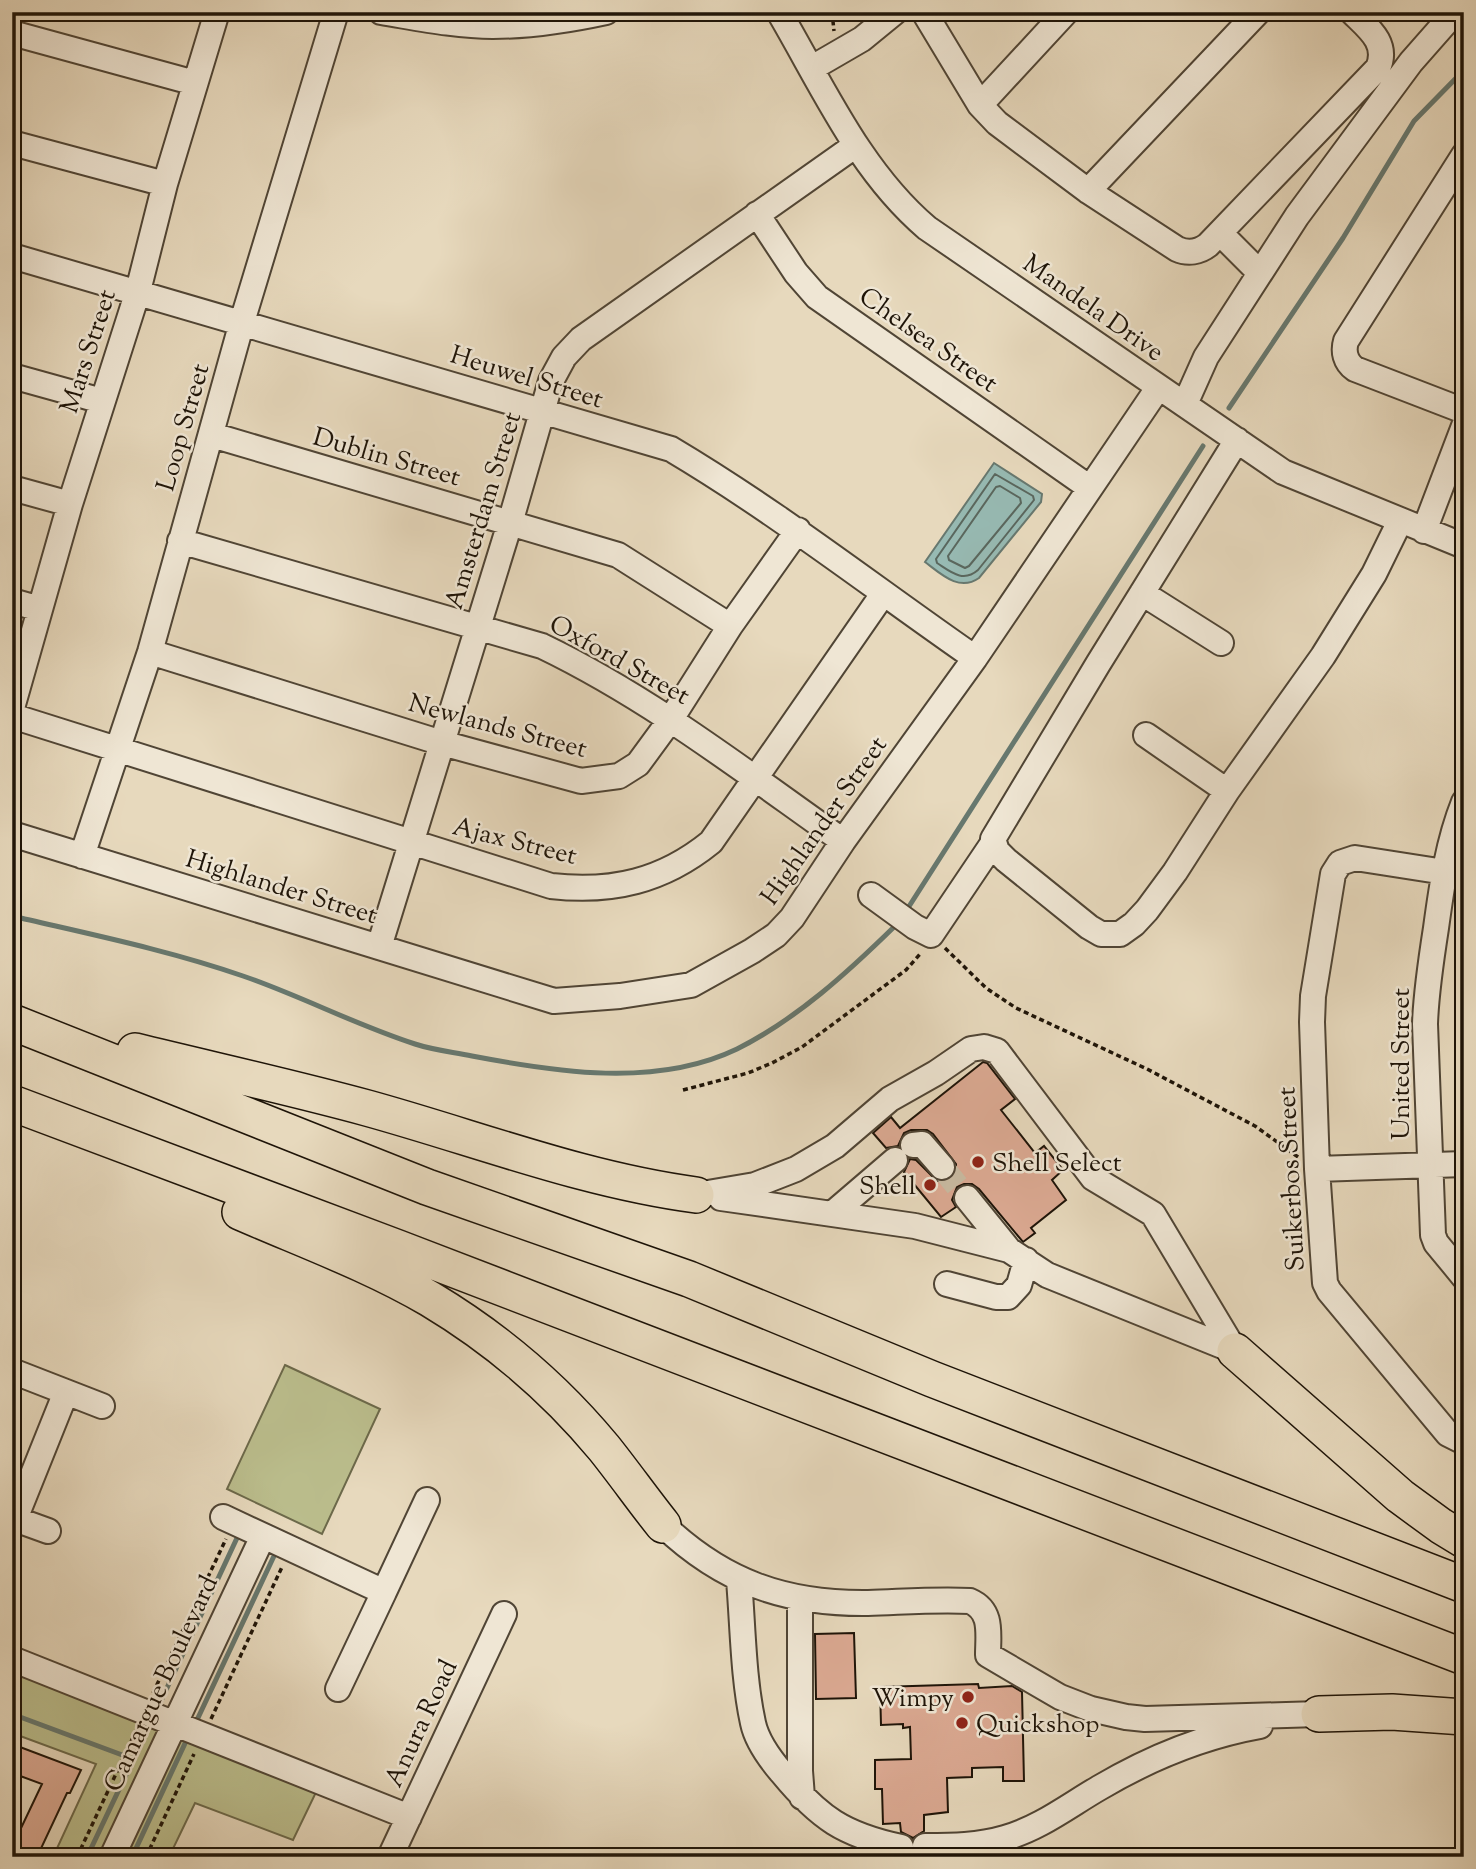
<svg xmlns="http://www.w3.org/2000/svg" width="1476" height="1869" font-family="'Sorts Mill Goudy',serif">
<rect width="100%" height="100%" fill="#e7d9bd"/>
<filter id="stains"><feTurbulence type="fractalNoise" baseFrequency=".00286" numOctaves="4"/><feColorMatrix values="0 0 0 0 .2 0 0 0 0 .09 0 0 0 0 .02 0 0 0 .5 -.17"/></filter>
<radialGradient id="worn" r=".72"><stop offset=".6" stop-color="#630" stop-opacity="0"/><stop offset="1" stop-color="#630" stop-opacity=".3"/></radialGradient>
<path fill="#bbbe8d" stroke="#6c694a" stroke-width="2" d="M285,1365L380,1409L322,1534L227,1489Z
M24,1669L164,1724L102,1857H53L96,1764L12,1733V1696Z
M180,1731L319,1786L293,1840L195,1803L169,1857H121Z"/>
<path fill="#97bab3" stroke="#67786f" stroke-width="2" d="M994,463L1042,494L1041,502L979,578C959,592 941,574 925,562Z"/>
<g fill="none" stroke-linecap="round" stroke-linejoin="round">
<path stroke="#5a675e" stroke-width="2" d="M995,474L1033,496L1034,500L978,570C963,583 951,572 937,563L936,559Z
M1000,486L1020,498L1021,503L969,566L965,568L949,560L948,556L996,487Z"/>
<path stroke="#67786f" stroke-width="5" d="M1229,408L1343,238L1414,121L1464,70
M908,908L1203,446
M12,916C89,934 168,950 243,976C301,996 356,1025 415,1044C433,1050 453,1052 472,1056C556,1072 656,1088 737,1049C797,1019 848,972 895,926
M159,1705L237,1538
M12,1714L133,1759
M197,1720L274,1556
M87,1857L151,1722
M132,1857L188,1737"/>
</g>
<path fill="#dba992" stroke="#1e1408" stroke-width="2" d="M983,1062L987,1063L1015,1099L1001,1110L1035,1153L1044,1146L1063,1170L1052,1180L1066,1200L1031,1228L1035,1233L1023,1242L979,1189L972,1184H964L957,1187L952,1200L956,1207L941,1217L904,1172L910,1159L916,1160L937,1181H945L952,1178L956,1171V1164L933,1134L927,1130H911L904,1133L898,1146L886,1148L873,1133L891,1117L900,1128Z
M854,1633L856,1698L816,1699L815,1634Z
M978,1684L979,1688L1012,1686L1022,1692L1024,1781H1003V1767L972,1768V1777L947,1778L948,1812L924,1815V1831L913,1838L901,1832L900,1823L883,1824L882,1789H875V1760L911,1759L910,1727L903,1728V1724L881,1725L880,1687Z
M12,1744L81,1770L70,1793H67L37,1857H12V1847L42,1784L12,1773Z"/>
<g fill="none" stroke-linecap="round" stroke-linejoin="round">
<path stroke="#c9bba2" stroke-width="24" stroke-dasharray="24 12" stroke-linecap="butt" d="M942,1167L967,1198"/>
<defs>
<path id="minor" d="M381,12C418,18 456,26 493,26C531,26 569,20 606,12
M779,12C823,87 860,171 927,228L1283,472L1464,546
M924,12L980,105L997,123L1088,191L1177,249C1188,254 1199,252 1208,245L1378,68C1389,43 1368,28 1352,12
M12,33L195,83
M812,68L862,39L895,12
M980,105L1066,12
M12,143L165,184
M1464,155L1346,341C1343,351 1345,362 1355,369L1464,411
M1088,191L1258,12
M757,214L796,273L817,297L1090,488
M1220,233L1260,273
M12,256L671,449C777,512 874,588 975,658
M12,376L102,401
M1185,404L1206,357L1297,216L1411,62L1455,12
M212,435L618,555L730,626
M1237,440L1098,664L993,839L997,851L1006,860L1089,927L1101,934H1120L1134,924L1147,910L1175,872L1227,791L1323,656L1374,574L1400,521
M12,488L70,504
M1424,531L1464,426
M180,541L542,646C650,698 745,772 843,841
M1142,593L1221,643
M12,601L40,609
M150,652L442,743L581,781L619,776L638,764L671,719L730,626L798,530
M12,708L70,504L138,291L165,184L217,12
M12,716L551,886C612,893 663,881 711,842L883,594
M1146,735L1227,791
M1464,802C1448,842 1442,884 1436,928C1431,960 1426,992 1425,1024L1433,1235L1436,1243L1464,1277
M12,834L554,1001L620,996L691,985L752,951L776,935L792,918L843,841L975,658L1158,388
M82,856L150,652L242,322L336,12
M1464,875L1355,858L1340,863L1333,874L1313,996L1312,1022L1317,1169L1325,1283L1329,1291L1448,1434L1464,1442
M871,895L915,927L931,935L993,843
M379,947L510,523L551,381L564,357L581,339L856,145
M913,1145L922,1144L942,1167
M1317,1169L1464,1164
M696,1195L755,1185L796,1169L835,1146L890,1099L936,1073L971,1049L984,1047L997,1051L1093,1178L1153,1214L1235,1351
M721,1198L915,1226L1009,1250L1047,1275L1235,1351
M967,1198L1009,1250
M832,1214L895,1160
M947,1284L996,1297H1008L1019,1285L1026,1260
M12,1371L102,1406
M223,1517L384,1592L338,1689
M12,1518L48,1531
M15,1519L66,1392
M663,1525C723,1582 785,1604 868,1603C902,1602 937,1599 970,1601C993,1611 988,1634 988,1655L1060,1697L1091,1709L1126,1717L1145,1719L1319,1714
M739,1580C743,1627 743,1677 753,1723C757,1742 770,1759 782,1773C819,1818 844,1835 901,1847
M384,1592L427,1500
M800,1599V1771L802,1797
M12,1659L409,1817
M925,1846C952,1846 978,1846 1005,1838C1040,1828 1068,1806 1099,1788C1148,1759 1204,1736 1260,1726
M112,1857L263,1536
M390,1857L504,1614"/>
<path id="highway" d="M12,1022L427,1187L689,1279L932,1379L1464,1585
M135,1051C212,1070 290,1087 367,1108C476,1138 583,1180 696,1195
M12,1103L398,1248L1464,1657
M240,1212C304,1240 370,1264 430,1299C495,1338 556,1390 604,1448C624,1473 643,1500 663,1525
M1235,1351L1400,1496L1441,1526L1464,1540
M1319,1714L1392,1712L1464,1717"/>
</defs>
<use href="#minor" stroke="#504535" stroke-width="28"/>
<use href="#highway" stroke="#1e1408" stroke-width="38"/>
<path stroke="#1e1408" stroke-width="3.5" stroke-dasharray="5 3.5" stroke-linecap="butt" d="M832,12L834,31
M945,948L986,988L1016,1008L1147,1069L1255,1126L1298,1157
M683,1090L748,1073L772,1063L802,1047L906,970L921,953
M153,1693L226,1539
M211,1719L282,1567
M77,1857L137,1729
M146,1857L194,1754"/>
<use href="#minor" stroke="#efe6d4" stroke-width="24"/>
<use href="#highway" stroke="#e7d9bd" stroke-width="35"/>
</g>
<g fill="#8f2418" stroke="#efe6d4" stroke-width="2.5">
<circle cx="978" cy="1162" r="7"/>
<circle cx="930" cy="1185" r="7"/>
<circle cx="968" cy="1697" r="7"/>
<circle cx="962" cy="1723" r="7"/>
</g>
<g text-anchor="middle" stroke-width="5" stroke-linejoin="round" paint-order="stroke">
<g font-size="26" fill="#1e1408" stroke="#efe6d4">
<text transform="translate(1094 307) rotate(35)" y="9">Mandela Drive</text>
<text transform="translate(929 339) rotate(35)" y="9">Chelsea Street</text>
<text transform="translate(87 351) rotate(-72)" y="9">Mars Street</text>
<text transform="translate(527 376) rotate(17)" y="9">Heuwel Street</text>
<text transform="translate(182 427) rotate(-74)" y="9">Loop Street</text>
<text transform="translate(387 456) rotate(16)" y="9">Dublin Street</text>
<text transform="translate(482 510) rotate(-73)" y="9">Amsterdam Street</text>
<text transform="translate(620 659) rotate(29)" y="9">Oxford Street</text>
<text transform="translate(498 725) rotate(15)" y="9">Newlands Street</text>
<text transform="translate(823 820) rotate(-55)" y="9">Highlander Street</text>
<text transform="translate(515 840) rotate(14)" y="9">Ajax Street</text>
<text transform="translate(282 886) rotate(17)" y="9">Highlander Street</text>
<text transform="translate(1400 1064) rotate(-90)" y="9">United Street</text>
<text transform="translate(1290 1179) rotate(-93)" y="9">Suikerbos Street</text>
<text transform="translate(160 1683) rotate(-65)" y="9">Camargue Boulevard</text>
<text transform="translate(420 1723) rotate(-65)" y="9">Anura Road</text>
</g>
<g font-size="26" fill="#1e1408" stroke="#efe6d4" text-anchor="start">
<text x="992" y="1171">Shell Select</text>
<text x="916" y="1194" text-anchor="end">Shell</text>
<text x="954" y="1706" text-anchor="end">Wimpy</text>
<text x="976" y="1732">Quickshop</text>
</g>
</g>
<rect width="1476" height="1869" fill="none" stroke="#e7d9bd" stroke-width="42"/>
<rect x="14" y="14" width="1448" height="1841" fill="none" stroke="#1e1408" stroke-width="3.5"/>
<rect x="21" y="21" width="1434" height="1827" fill="none" stroke="#1e1408" stroke-width="2"/>
<rect width="100%" height="100%" filter="url(#stains)"/>
<rect width="100%" height="100%" fill="url(#worn)"/>
</svg>
